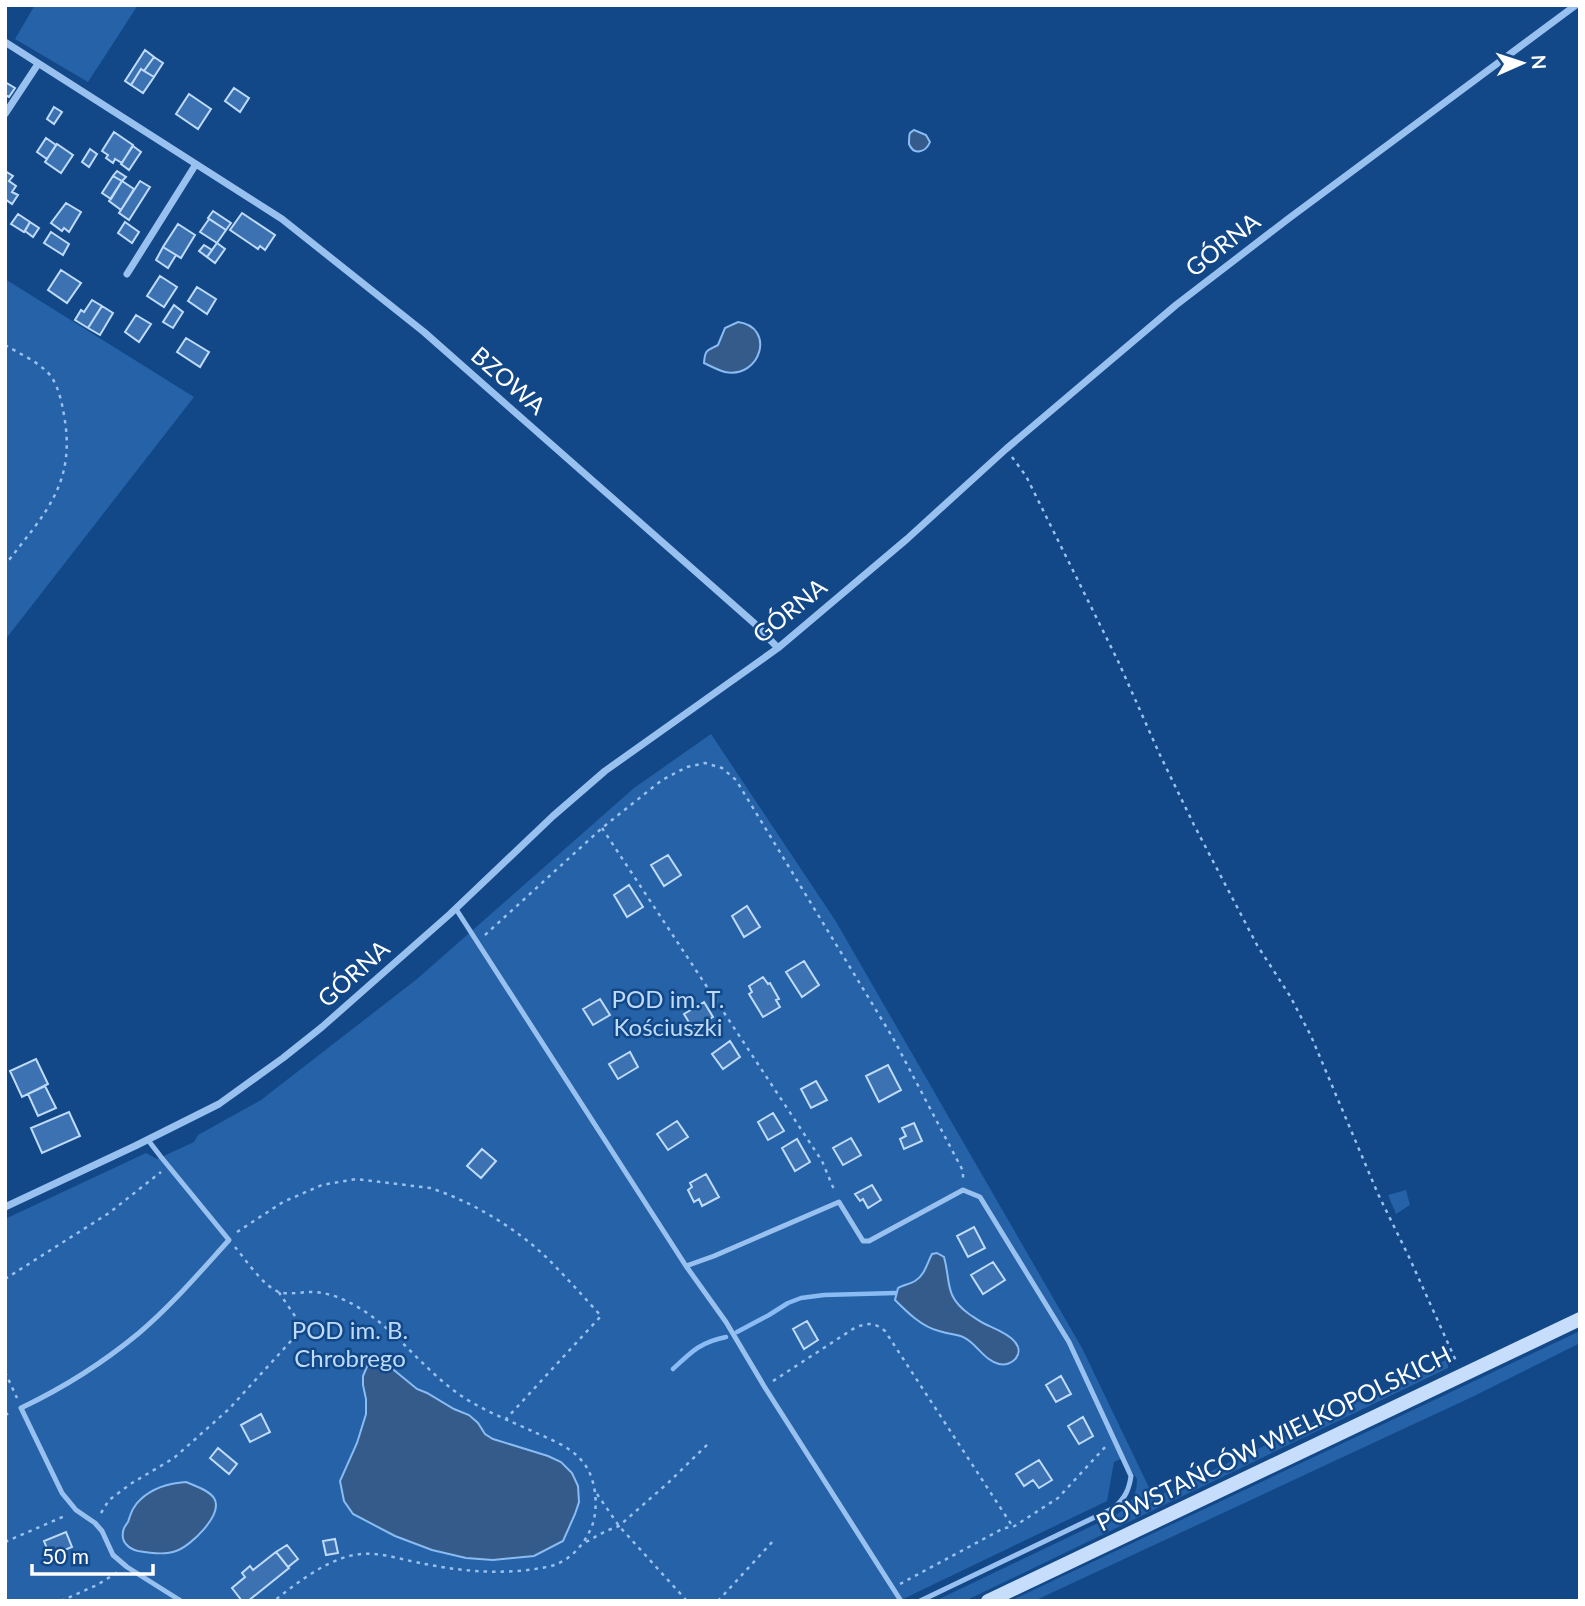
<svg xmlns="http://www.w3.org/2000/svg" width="1585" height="1606" font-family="Lato,sans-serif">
<rect width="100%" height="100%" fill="#134888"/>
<path fill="#2562a7" d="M35,5H138L88,82L15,39Z
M5,279L194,397L5,640Z
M711,734L835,920L1082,1348L1154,1498L1448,1359V1368L965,1601H935L1119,1513C1131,1503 1137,1495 1137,1479L1123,1458L1114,1462L1107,1501L899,1601H5V1219L146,1153L157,1159L194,1142L198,1135L261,1100L417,979L634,788Z
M1406,1190L1410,1205L1396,1214L1388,1195Z
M1580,1331V1343L1472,1397L1034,1601H1010Z"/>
<path fill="#345b8a" stroke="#8abcf3" stroke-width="2" d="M914,130L926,135L930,142C926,152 914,156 909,144C909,142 909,135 910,133Z
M738,322C776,327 761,379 725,372C718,370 710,366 704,363C705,349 707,351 718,345L725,328Z
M937,1253L944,1257C951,1282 944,1296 969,1314C975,1318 980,1322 987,1325C996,1329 1009,1334 1015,1342C1025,1354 1012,1367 999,1364C990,1362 984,1355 977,1348C962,1332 958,1337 939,1331C922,1327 907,1312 895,1300L898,1288C903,1285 910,1284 915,1281C925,1275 927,1263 932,1254Z
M376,1360L384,1362L417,1389L427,1393L454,1409L469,1415L478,1423L485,1434L493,1439L548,1456L561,1462L572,1473L578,1486L579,1502L575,1514L563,1541L534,1556L493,1560L466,1558L432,1550L395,1536L353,1514L344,1501L340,1481L357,1443L366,1414V1399L363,1385V1376L369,1362Z
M186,1482C195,1486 209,1490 214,1498C224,1514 191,1546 176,1551C166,1555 149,1553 138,1551C129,1549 121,1542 123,1532C123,1528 126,1525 128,1522C131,1513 133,1506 141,1499C153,1488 170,1483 186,1482Z"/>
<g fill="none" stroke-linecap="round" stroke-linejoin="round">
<path stroke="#8abcf3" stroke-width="4.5" d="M737,1332L769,1315L788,1303L801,1298L824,1295L895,1293
M673,1369C692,1351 701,1342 726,1337"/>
</g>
<path fill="#3c72b2" stroke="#bfdbfb" stroke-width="2" d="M145,50L154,57L144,71L141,69L131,85L125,81Z
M154,57L163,63L154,77L144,71Z
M141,69L154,77L143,93L131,85Z
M5,82L15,88L9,97L5,95Z
M234,88L249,98L240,112L225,101Z
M189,94L211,109L198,129L176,114Z
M54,107L62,112L54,124L47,119Z
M114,132L133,145L122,163L115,159L113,163L106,158L108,155L102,151Z
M46,138L56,145L47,159L37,152Z
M57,144L73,155L61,173L45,162Z
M133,146L141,152L129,170L121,164Z
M90,149L97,154L89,167L82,162Z
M5,171L13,176L9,181L16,186L12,192L18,195L12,204L5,199Z
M117,171L126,177L122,181L113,176Z
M113,176L122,181L111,199L102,193Z
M122,181L134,189L121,210L109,201Z
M140,181L150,187L129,220L119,213Z
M66,203L81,212L69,232L64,228L62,231L51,223Z
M213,211L231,223L226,230L208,218Z
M242,213L275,235L265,250L260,246L258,249L230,230Z
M18,214L30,222L24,232L11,224Z
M209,219L226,230L217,243L200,232Z
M30,222L39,228L33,237L25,231Z
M125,222L139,232L132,243L118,233Z
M178,224L195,235L181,258L163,247Z
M51,232L69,244L63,255L44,243Z
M217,243L225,249L215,263L207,257Z
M204,245L212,250L207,257L199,251Z
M163,247L176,255L168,268L156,260Z
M61,270L81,283L67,303L48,290Z
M160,276L177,287L164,307L147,296Z
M197,287L216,299L207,314L188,301Z
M92,300L102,306L88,328L75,320L81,310L84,312Z
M174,305L183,312L173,328L163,322Z
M102,306L113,313L100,335L88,328Z
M136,315L151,324L139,342L125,332Z
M186,338L209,352L200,367L177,352Z
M668,855L681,875L664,886L651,865Z
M629,885L643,907L627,917L614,895Z
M747,906L760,927L744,937L732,916Z
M804,961L819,985L802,997L786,972Z
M763,977L768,984L770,983L779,999L776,1000L780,1007L763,1017L749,994L752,992L749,986Z
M600,999L610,1015L593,1025L583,1009Z
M704,1002L713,1017L693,1029L684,1014Z
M730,1041L740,1057L723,1069L712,1054Z
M630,1052L638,1067L618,1079L609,1064Z
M36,1059L48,1084L22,1097L10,1071Z
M888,1065L901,1090L879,1102L866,1076Z
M816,1081L827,1100L811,1108L801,1089Z
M45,1086L56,1108L38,1116L28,1094Z
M69,1112L80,1136L42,1153L31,1128Z
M773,1113L784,1131L768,1140L758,1122Z
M677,1121L688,1137L668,1150L657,1134Z
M914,1123L922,1141L904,1149L900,1139L906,1136L902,1128Z
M851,1138L861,1155L843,1165L833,1148Z
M797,1139L810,1162L795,1171L782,1148Z
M482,1149L496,1161L481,1178L467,1166Z
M706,1174L719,1197L702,1206L699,1199L694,1202L688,1190L692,1187L690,1183Z
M872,1185L881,1200L868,1208L863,1199L860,1201L855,1194Z
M974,1227L985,1248L968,1257L957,1236Z
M993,1262L1005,1280L983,1294L971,1275Z
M807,1321L818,1340L804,1349L793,1329Z
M1061,1376L1071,1394L1056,1402L1046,1385Z
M261,1414L270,1432L250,1442L241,1425Z
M1083,1417L1093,1436L1079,1444L1068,1426Z
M218,1448L237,1464L229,1474L210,1458Z
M1039,1460L1052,1480L1039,1488L1033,1480L1024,1486L1016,1474Z
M66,1532L72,1547L50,1556L44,1541Z
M335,1539L338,1553L326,1555L323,1541Z
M287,1545L298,1559L288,1567L276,1552Z
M276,1552L289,1568L248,1601H242L232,1588L245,1577L242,1573L250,1566L253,1570Z"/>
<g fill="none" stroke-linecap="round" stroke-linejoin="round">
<path stroke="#99c1f0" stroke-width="2.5" stroke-dasharray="3.5 5" stroke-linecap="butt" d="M5,345C18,353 35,360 46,371C56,379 61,398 63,410C78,482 46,512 5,565
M1012,457L1026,476L1118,661L1160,755L1194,825L1257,945L1290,996L1311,1036L1378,1194L1409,1257L1456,1361
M602,828L822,1161L835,1192
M485,935L602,828L662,780L687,767L705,763L722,768L736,780L893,1038L963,1171V1181
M237,1232L283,1202L322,1185L356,1179L430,1188C469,1200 516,1228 546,1257C565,1276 583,1296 601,1316L506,1419
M235,1247C245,1259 264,1287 279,1292C290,1295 301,1292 311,1292C327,1292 342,1298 356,1306C393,1327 419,1364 452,1389C476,1408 506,1419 532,1431C549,1439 570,1446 582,1461C596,1476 599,1507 592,1526C584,1546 568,1563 547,1567C506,1575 466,1572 425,1564C407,1561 381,1552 362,1554C331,1556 298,1582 274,1601
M5,1279L109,1213L161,1172
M5,1372L17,1398
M773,1381L856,1327C869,1323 874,1322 885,1331L1013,1527
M5,1415L12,1412
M597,1494L619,1526L687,1601
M101,1513L109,1500L132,1483L174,1458L229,1409L301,1330V1325L278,1291
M5,1542L67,1515
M586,1542L606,1531L619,1526L669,1482L710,1442
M900,1584L1004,1528L1013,1527L1058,1498L1107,1445
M61,1601L97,1585L118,1572
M718,1601L774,1540"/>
<path stroke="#99c1f0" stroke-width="5" d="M456,909L686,1266L726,1322L764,1386L901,1601
M148,1140L161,1157L229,1240C200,1272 172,1305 139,1333C104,1362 63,1388 21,1408L62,1493L76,1510L95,1523L102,1531L113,1555L127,1567L181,1601
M686,1266L714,1256L839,1202L863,1241H869L963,1190L980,1197L1069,1342L1131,1476C1129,1490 1125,1498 1114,1508L920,1601"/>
<path stroke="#99c1f0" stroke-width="7" d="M5,42L282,219L424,332L754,623L778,648
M5,114L38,64
M127,274L196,164
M5,1207L135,1146L219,1104L283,1058L322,1027L450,914L553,816L605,771L778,648L907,539L1006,449L1176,305L1288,219L1576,5"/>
<path stroke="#c6defb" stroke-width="14" d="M988,1601L1580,1319"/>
</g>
<g text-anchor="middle" stroke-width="5" stroke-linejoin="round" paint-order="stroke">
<g font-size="24" fill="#fff" stroke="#134888">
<text transform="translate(1223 245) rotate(-38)" y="8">GÓRNA</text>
<text transform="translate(508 381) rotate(41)" y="8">BZOWA</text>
<text transform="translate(790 611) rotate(-39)" y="8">GÓRNA</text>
<text transform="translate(354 974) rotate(-42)" y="8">GÓRNA</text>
<text transform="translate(1274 1439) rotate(-26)" y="8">POWSTAŃCÓW WIELKOPOLSKICH</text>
</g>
<g font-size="24" fill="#bfdbfb" stroke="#134888">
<text x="668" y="1008">POD im. T.<tspan x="668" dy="28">Kościuszki</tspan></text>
<text x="350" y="1339">POD im. B.<tspan x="350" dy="28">Chrobrego</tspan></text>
</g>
</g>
<rect width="1585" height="1606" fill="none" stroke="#ffffff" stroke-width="14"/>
<g transform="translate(1522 63) rotate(87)" stroke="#134888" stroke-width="5" paint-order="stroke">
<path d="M0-5L12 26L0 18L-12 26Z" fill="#ffffff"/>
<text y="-10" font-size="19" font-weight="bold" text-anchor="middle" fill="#ffffff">N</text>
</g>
<path d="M32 1564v10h121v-10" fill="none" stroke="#ffffff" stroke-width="3.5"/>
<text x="42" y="1564" font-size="21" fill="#ffffff" stroke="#134888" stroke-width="5" paint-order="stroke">50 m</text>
</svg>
